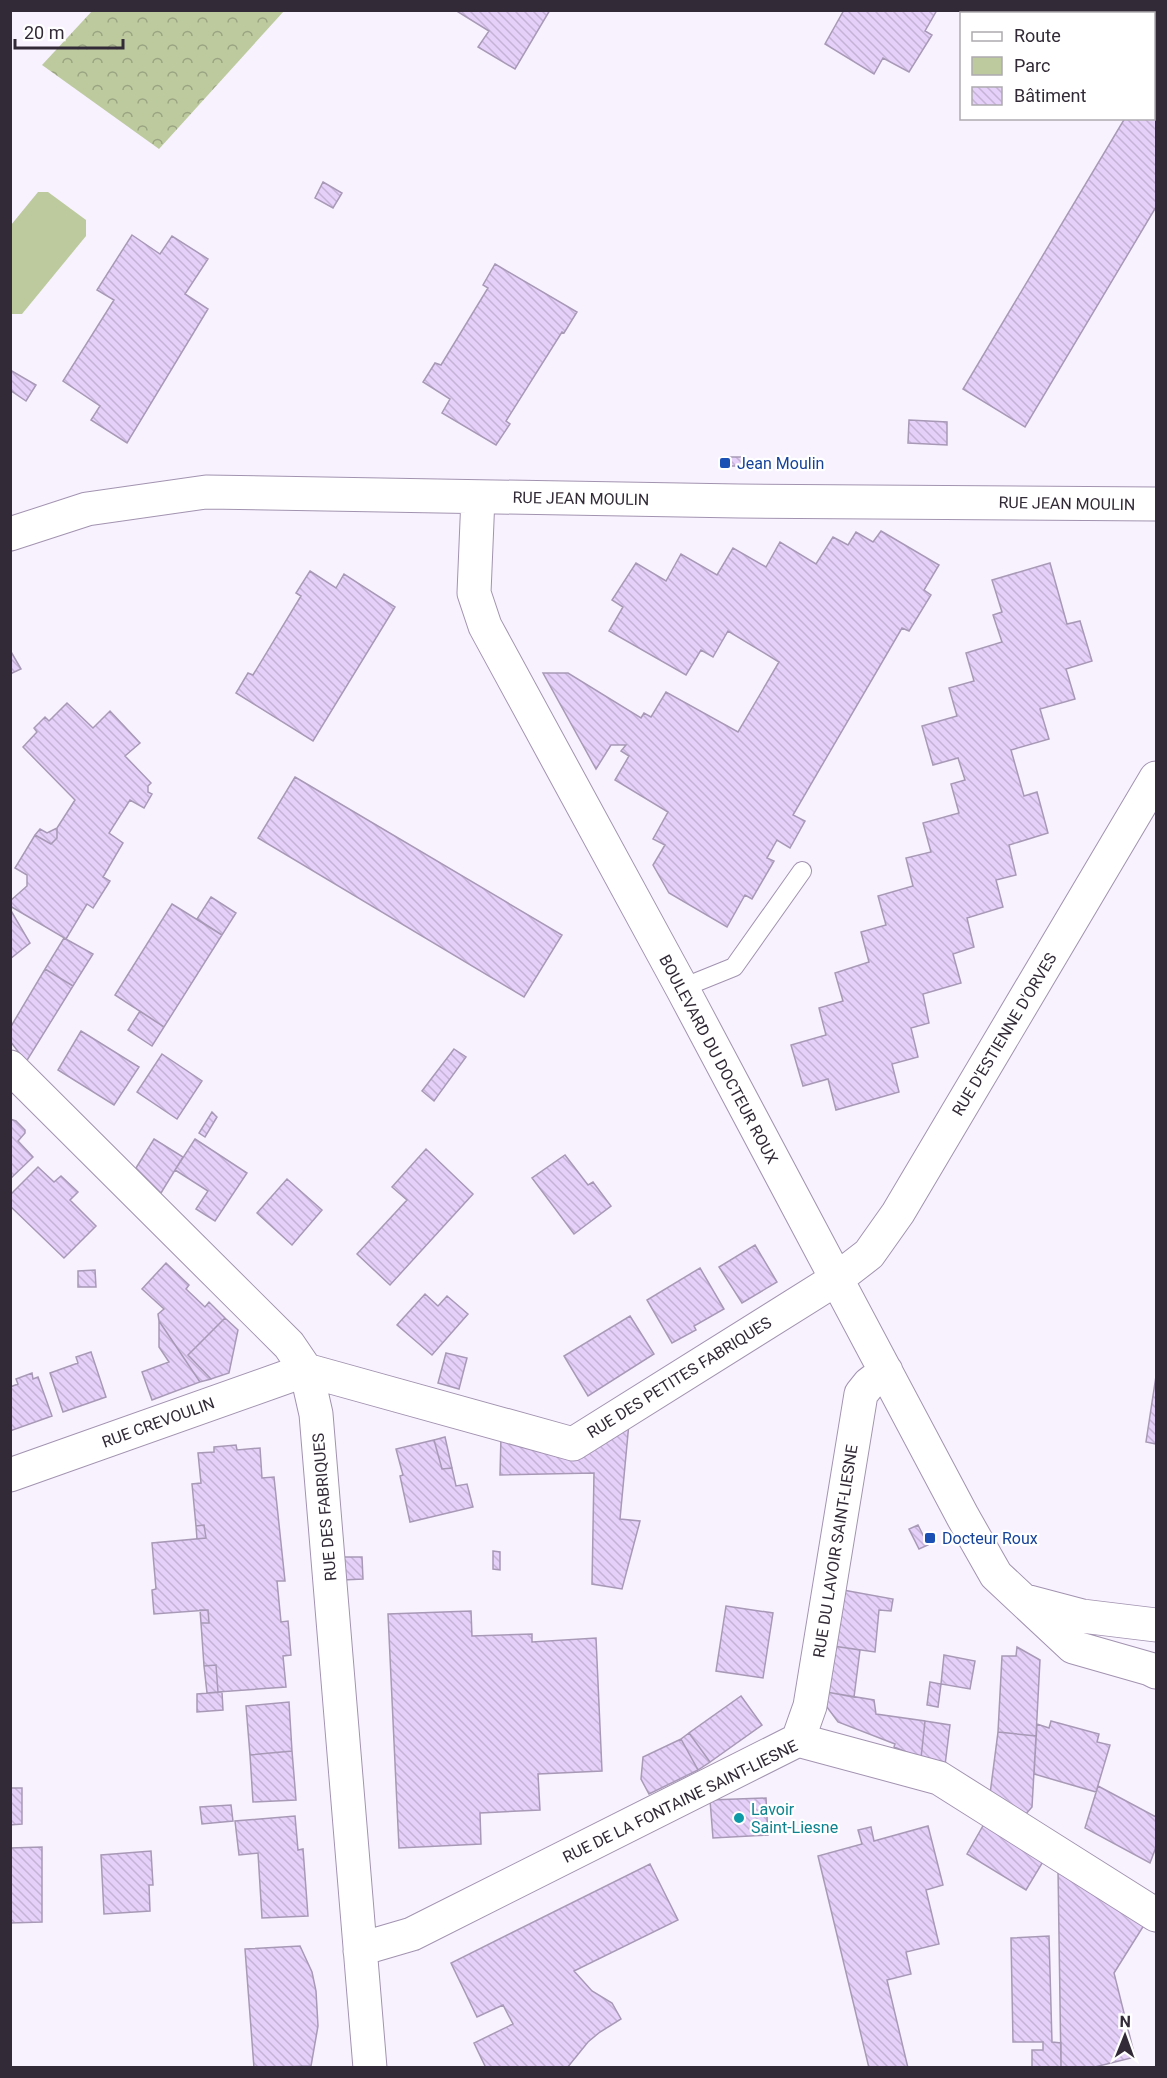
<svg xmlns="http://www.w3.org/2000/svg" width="1167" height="2078" font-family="Roboto,sans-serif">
<defs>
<pattern id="forest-crowns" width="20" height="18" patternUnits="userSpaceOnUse" patternTransform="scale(1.5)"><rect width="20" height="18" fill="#bdca9e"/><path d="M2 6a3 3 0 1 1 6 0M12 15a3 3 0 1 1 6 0" fill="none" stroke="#9aa482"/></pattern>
<pattern id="building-back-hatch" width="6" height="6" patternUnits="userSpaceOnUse" patternTransform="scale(1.5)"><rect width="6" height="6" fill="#e5d0f9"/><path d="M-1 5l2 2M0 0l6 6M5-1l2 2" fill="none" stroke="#c5b3d6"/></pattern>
</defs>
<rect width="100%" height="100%" fill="#f8f2ff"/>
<path fill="url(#forest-crowns)" d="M93,10H284V11L159,149L42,65Z"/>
<path fill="#bdca9e" d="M38,192H48L86,220V236L22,314H11V225Z"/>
<path fill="url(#building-back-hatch)" stroke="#a899b6" stroke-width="1.5" d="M455,10H550L515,69L478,47L489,31Z
M844,10H937L925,31L932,35L909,72L883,58L874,74L825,44Z
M1156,67V207L1025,427L963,389L1125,118H1154V72Z
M323,182L342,193L333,208L315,198Z
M132,235L160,254L172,236L208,259L185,294L208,309L127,443L91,420L100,406L63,381L114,300L97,290Z
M495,264L577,312L564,333L562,332L506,421L510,424L496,445L442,413L450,399L423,382L435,363L441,365L488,288L483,285Z
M10,370L36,385L26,401L10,390Z
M909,420L947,422V445L908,443Z
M721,457H744L743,466H721Z
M881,531L939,565L924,590L931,595L909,631L902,628L793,815L805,821L790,848L777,840L767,858L774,861L752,899L745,895L727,927L669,893L653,865L665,845L653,839L668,812L615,780L629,756L621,751L626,745H611L596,769L543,673H568L641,718L644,713L651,717L666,692L738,732L779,662L728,631L713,657L701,650L686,675L609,631L623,607L612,600L636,563L666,581L681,554L717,575L733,548L766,567L780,542L816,564L833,537L848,545L856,532L873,542Z
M1050,563L1067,624L1080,621L1092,661L1066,669L1075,699L1040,709L1049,739L1011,750L1024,796L1037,792L1048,833L1009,845L1016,875L996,880L1003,907L967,918L974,947L953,954L961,983L923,994L929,1023L911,1028L918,1057L892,1064L899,1092L836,1110L828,1079L803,1086L791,1045L826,1035L819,1008L843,1001L835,973L869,962L861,932L886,925L878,896L913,886L906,858L931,852L923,823L959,813L951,784L965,780L958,758L933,765L922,726L957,716L949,688L974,681L966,653L1002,642L993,615L1002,612L992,580Z
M310,571L336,588L344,574L395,607L313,741L236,693L248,673L253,675L301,596L296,593Z
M10,650L21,669L10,674Z
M67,703L93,728L110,711L140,743L125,756L151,783L148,786V792L152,794L144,808L130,800L109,833L123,843L103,877L110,881L93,908L87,904L66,939L10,906V901L27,886V875L15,868L35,835L51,844L57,838V828L75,800L23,747L37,732L34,728L45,717L49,721Z
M295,777L562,935L524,997L258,838Z
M57,828V838L51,844L35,835L40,829L47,833Z
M211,897L236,913L222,935L197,919Z
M172,904L222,935L164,1027L115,995Z
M10,909L30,943L10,959Z
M64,938L93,954L73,986L45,969Z
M45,969L73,986L26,1062L10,1041V1028Z
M140,1011L164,1027L152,1046L128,1030Z
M81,1031L139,1067L114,1105L58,1070Z
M454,1049L466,1057L434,1101L422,1091Z
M162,1054L202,1081L177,1119L137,1092Z
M212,1112L217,1117L205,1137L199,1133Z
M10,1119L16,1121L25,1130V1133L18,1141L33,1157L10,1179Z
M154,1139L183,1157L161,1193L136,1168Z
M195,1139L247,1173L215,1221L196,1209L208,1191L175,1170Z
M426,1149L473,1194L390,1285L357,1254L407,1200L392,1187Z
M565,1155L588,1185L593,1182L611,1206L574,1234L532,1178Z
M38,1167L54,1182L61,1176L78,1192L70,1200L96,1226L64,1258L10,1206V1195Z
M287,1179L322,1210L292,1245L257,1213Z
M755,1245L777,1282L742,1303L719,1267Z
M166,1263L189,1285L186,1289L205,1307L209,1302L225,1318L188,1355L211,1379L200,1382L159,1321L158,1314L164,1309L142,1289Z
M700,1268L724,1309L694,1326L696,1330L672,1343L647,1300Z
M95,1270L96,1287H78V1271Z
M425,1294L438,1306L447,1296L468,1314L432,1355L397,1325Z
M630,1316L654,1354L588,1396L564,1356Z
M225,1318L238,1330L229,1373L211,1379L188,1355Z
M159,1321L200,1382L152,1400L142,1372L169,1362L159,1347Z
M91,1352L106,1397L63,1412L50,1373L78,1363L76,1357Z
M446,1353L467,1358L459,1389L438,1383Z
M32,1373L33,1379L38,1377L52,1416L10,1431V1387L18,1384L16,1379Z
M1156,1376V1444L1146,1442Z
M629,1423L620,1519L640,1521L622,1589L592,1584L594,1473L500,1475L501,1436Z
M445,1437L452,1468L442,1469L434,1440Z
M434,1440L442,1469L452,1468L456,1486L467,1484L473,1507L410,1522L400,1476L403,1475L396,1449Z
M236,1445L237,1450L260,1448L262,1478L274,1477L285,1581H277L281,1622L288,1621L291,1655L283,1656L286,1687L218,1692L216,1665L204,1666L201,1623H209L208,1610L154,1614L152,1590L156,1589L152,1543L206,1538L204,1525L196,1526L192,1484L201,1483L198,1453L214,1452V1447Z
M204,1525L206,1538L197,1539L196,1526Z
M918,1525L928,1545L919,1549L909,1529Z
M493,1551L500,1552V1570L493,1569Z
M341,1557H362L363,1579L343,1580Z
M843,1590L893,1599L891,1611L879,1610L875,1652L833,1646Z
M726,1606L773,1613L763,1678L716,1671Z
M200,1610H208L209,1623H201Z
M471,1611L472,1636L532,1634V1642L596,1638L602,1771L538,1774L540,1810L480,1813L481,1844L399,1848L388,1614Z
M833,1646L860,1650L854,1697L826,1692Z
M1017,1647L1040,1660L1036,1736L998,1732L1002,1656H1016Z
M944,1655L975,1661L970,1689L941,1684Z
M216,1665L218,1692L207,1693L204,1666Z
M930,1682L941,1684L938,1707L927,1705Z
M222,1692L223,1710L197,1712V1694Z
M826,1692L874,1700L876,1714L925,1721L921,1758L894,1747L895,1744L838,1722L824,1703Z
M741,1696L762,1725L710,1762L689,1733Z
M289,1702L292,1751L250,1755L246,1706Z
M925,1721L950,1725L945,1765L921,1758Z
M1051,1721L1099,1734L1097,1742L1110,1745L1096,1792L1034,1774L1037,1724L1049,1728Z
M998,1732L1036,1736L1032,1807L1025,1815L990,1794Z
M689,1733L710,1762L698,1770L681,1739Z
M681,1739L698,1770L649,1794L641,1779L643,1757Z
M292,1751L296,1800L253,1802L250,1755Z
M1098,1786L1156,1817V1815V1847L1150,1863L1085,1828Z
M10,1788H22V1824L10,1825Z
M766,1798L768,1835L713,1838L710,1800Z
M231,1805L233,1821L202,1824L200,1807Z
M295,1816L298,1850L303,1849L308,1916L262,1918L258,1853L239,1855L235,1821Z
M984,1824L1044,1860L1026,1890L967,1854Z
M928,1826L943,1885L926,1890L939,1944L906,1952L911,1974L887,1980L908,2068H869L818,1856L862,1844L858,1830L871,1827L874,1841Z
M42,1847V1922L10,1923V1848Z
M151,1851L153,1885H149L150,1911L104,1914L101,1855Z
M650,1864L678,1920L574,1971L592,1991L612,2003L621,2019L600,2032L588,2042L567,2068H486L474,2043L513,2024L503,2005L477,2017L451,1963Z
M1058,1869L1146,1922L1114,1973L1135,2057L1091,2068H1061Z
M1049,1936L1052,2042L1061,2043V2068H1032V2050H1043V2042H1013L1011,1938Z
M300,1946L312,1972L316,1991L318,2026L311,2066L254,2068L245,1949Z"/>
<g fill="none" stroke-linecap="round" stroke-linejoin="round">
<defs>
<path id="service" d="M682,988L734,967L802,871"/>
<path id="minor" d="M478,497L474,593L485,626L682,988L963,1517L996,1575L1073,1647L1150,1669L1156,1672
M10,534L87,509L206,492L739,501L1156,504
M10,1067L289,1345L306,1370L316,1414L370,2068
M306,1370L573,1444L838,1278L869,1254L898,1213L1156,778
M10,1475L306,1370
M1029,1602L1082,1616L1156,1625
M798,1740L810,1706L861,1394L869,1384L886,1371
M360,1951L371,1946L412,1934L798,1740L939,1778L1156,1915"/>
</defs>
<use href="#service" stroke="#a293b0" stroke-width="20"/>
<use href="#minor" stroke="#a293b0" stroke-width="35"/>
<use href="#service" stroke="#fff" stroke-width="18"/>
<use href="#minor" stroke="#fff" stroke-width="33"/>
</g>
<g fill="#1a4fb4" stroke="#fff" stroke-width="2">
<rect x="719" y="457" width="12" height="12" rx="3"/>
<rect x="924" y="1532" width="12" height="12" rx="3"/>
</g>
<circle fill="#0f9aa8" stroke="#fff" stroke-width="2" cx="739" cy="1818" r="6"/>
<g text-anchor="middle" stroke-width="4.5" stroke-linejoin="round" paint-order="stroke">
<g font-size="16" fill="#164399" stroke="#fff" text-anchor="start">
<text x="737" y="469">Jean Moulin</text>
<text x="942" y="1544">Docteur Roux</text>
</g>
<g font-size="16" fill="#322b37" stroke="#fff">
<text transform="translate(581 498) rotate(1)" y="6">RUE JEAN MOULIN</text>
<text transform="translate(1067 503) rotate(1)" y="6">RUE JEAN MOULIN</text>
<text transform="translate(1004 1034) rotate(-59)" y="6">RUE D'ESTIENNE D'ORVES</text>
<text transform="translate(719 1059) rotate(62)" y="6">BOULEVARD DU DOCTEUR ROUX</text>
<text transform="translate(679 1377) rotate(-32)" y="6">RUE DES PETITES FABRIQUES</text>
<text transform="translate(158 1422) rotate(-20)" y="6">RUE CREVOULIN</text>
<text transform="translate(324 1507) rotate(-95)" y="6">RUE DES FABRIQUES</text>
<text transform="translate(835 1551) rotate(-81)" y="6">RUE DU LAVOIR SAINT-LIESNE</text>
<text transform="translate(680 1801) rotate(-26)" y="6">RUE DE LA FONTAINE SAINT-LIESNE</text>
</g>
<g font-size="16" fill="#0d838f" stroke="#fff" text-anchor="start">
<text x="751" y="1815">Lavoir<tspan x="751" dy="18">Saint-Liesne</tspan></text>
</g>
</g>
<rect width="1167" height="2078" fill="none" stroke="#322b37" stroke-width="24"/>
<rect x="960" y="12" width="195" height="108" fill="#ffffff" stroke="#adaaaf" stroke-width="1.5"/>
<rect x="972" y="32" width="30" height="9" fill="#ffffff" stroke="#adaaaf" stroke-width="1.5"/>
<text x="1014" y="42" font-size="18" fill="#322b37">Route</text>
<rect x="972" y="57" width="30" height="18" fill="#bdca9e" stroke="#adaaaf" stroke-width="1.5"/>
<text x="1014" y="72" font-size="18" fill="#322b37">Parc</text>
<rect x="972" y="87" width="30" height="18" fill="url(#building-back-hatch)" stroke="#adaaaf" stroke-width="1.5"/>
<text x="1014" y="102" font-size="18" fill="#322b37">Bâtiment</text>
<g transform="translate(1125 2036) rotate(1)" stroke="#ffffff" stroke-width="4.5" paint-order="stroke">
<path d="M0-4.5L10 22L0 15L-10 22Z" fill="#322b37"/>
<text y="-9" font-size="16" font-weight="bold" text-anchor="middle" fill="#322b37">N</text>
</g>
<path d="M15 39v9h108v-9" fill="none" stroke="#322b37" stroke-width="3"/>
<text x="24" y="39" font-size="18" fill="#322b37" stroke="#ffffff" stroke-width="4.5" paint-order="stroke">20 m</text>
</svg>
